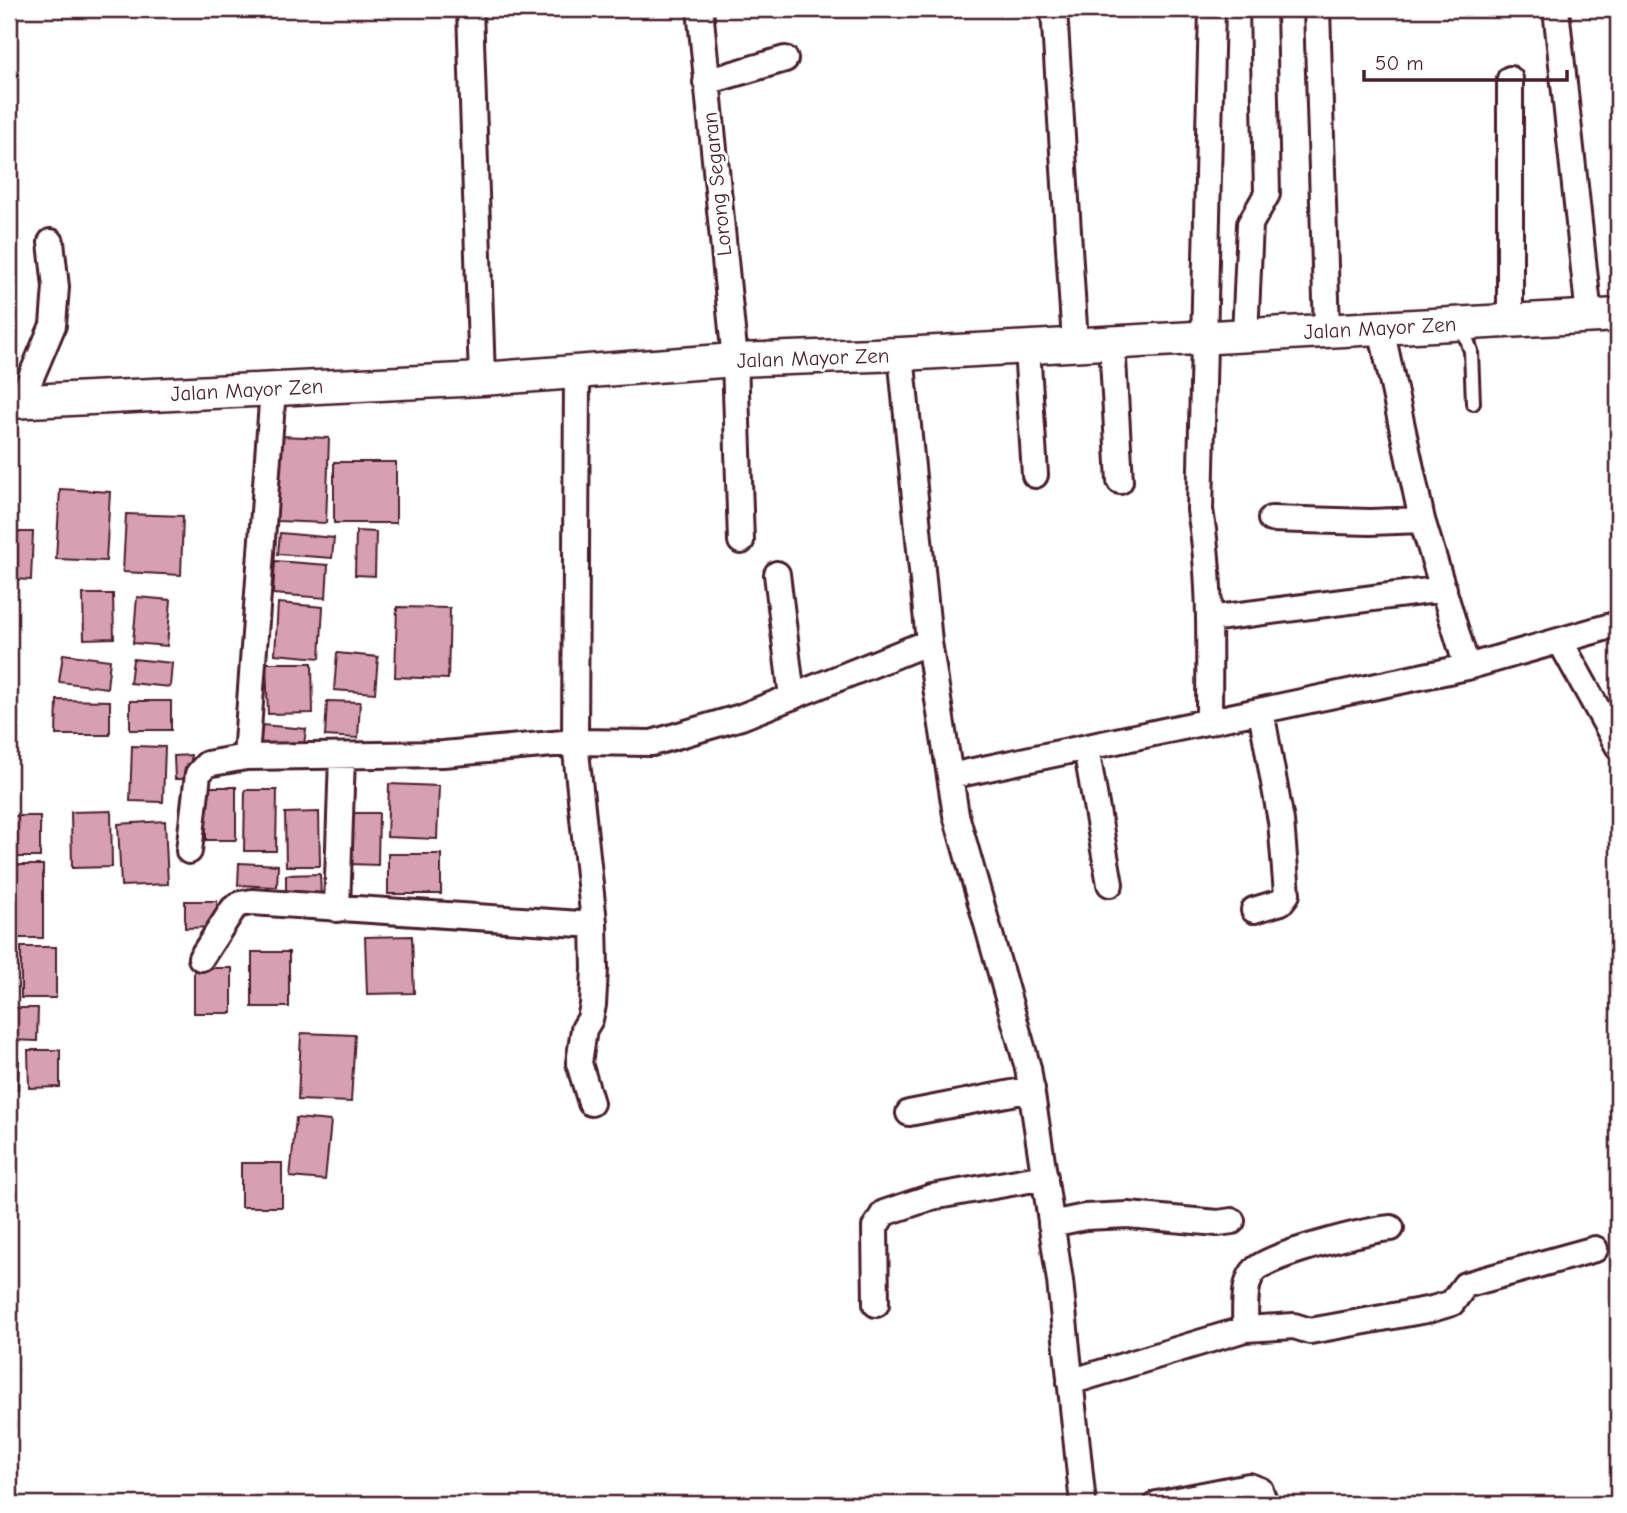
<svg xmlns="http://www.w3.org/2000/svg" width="1627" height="1513" font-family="'Comic Neue',sans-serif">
<rect width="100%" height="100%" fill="#fff"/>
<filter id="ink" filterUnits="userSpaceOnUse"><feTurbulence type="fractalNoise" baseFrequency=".0143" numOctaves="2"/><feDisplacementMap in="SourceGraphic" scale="14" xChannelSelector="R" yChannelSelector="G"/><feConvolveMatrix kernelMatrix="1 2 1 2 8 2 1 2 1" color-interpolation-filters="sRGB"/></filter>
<g filter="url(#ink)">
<path fill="#d7a0b2" stroke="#4a1f2b" stroke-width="2" d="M280,436L329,438L326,523L277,521Z
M334,462H396V523H334Z
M60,489L110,492L106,561L56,559Z
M126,514L183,516L181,575L123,572Z
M356,531L376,532L375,576L355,575Z
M9,532H33L31,580L9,579Z
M280,533L334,538L332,558L278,554Z
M275,561L328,565L326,598L273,594Z
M83,594H113L114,638L84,639Z
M137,597L171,600L167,646L133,643Z
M278,603L323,607L320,658L275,654Z
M397,607L450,608L448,679L395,677Z
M337,653L378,657L375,693L334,690Z
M63,654L110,660L107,688L59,682Z
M133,659L172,663L170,687L130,683Z
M266,663H312L313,713L268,714Z
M57,700L110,701V735H56Z
M130,701H171V730H130Z
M327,701L360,702L358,738L325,736Z
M262,725L306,729L303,753L260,749Z
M132,746L165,747L163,802L130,801Z
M191,755L192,779H175L174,756Z
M389,784L439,786L437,839L387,837Z
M206,787H236V840H206Z
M245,790H277L276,851H244Z
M111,811L112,867L72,868L71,812Z
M319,812L320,866H286L285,813Z
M349,813H379L378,865L348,864Z
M9,816H40V857H9Z
M165,821L168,884L121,886L118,824Z
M388,854H441V894H388Z
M239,863L278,865L277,887L238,885Z
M9,865H43V938H9Z
M320,874L321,896L286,897V875Z
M185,901H217V927L185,928Z
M412,936L414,993L367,994L365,937Z
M21,947H56V998H21Z
M252,952H289V1007H252Z
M194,968H232V1013H194Z
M9,1008H38L37,1041L9,1040Z
M301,1033L355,1035L351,1102L298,1100Z
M28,1050H60V1087L29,1088Z
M9,1061H19L18,1090H9Z
M296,1118L331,1121L325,1180L290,1177Z
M241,1163H282V1207H241Z"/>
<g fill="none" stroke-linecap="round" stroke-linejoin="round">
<defs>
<path id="service" d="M1461,324L1471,351L1473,403"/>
<path id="minor" d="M470,9L482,379
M700,9L735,360L741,541
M1054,9L1075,343
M1317,9L1327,331
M1556,9L1589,316
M1510,79V321
M706,82L785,59
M1381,328L1422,520L1467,667
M1245,336L1250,224L1267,194L1263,9
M1112,342L1120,481
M1027,348L1035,475
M901,354L929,642L956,815L1028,1068L1060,1281L1083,1504
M21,401L53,325L56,287L51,242
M1271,519L1370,522L1422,520
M777,574L792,697
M1209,619L1444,589
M1560,641L1618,746
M1209,722C1209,651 1212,580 1200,510L1212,9
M1086,748L1110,884
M246,757L443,754L575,742L652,743L741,717L929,642
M950,776L1467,667L1618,624
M189,851L198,774L207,764L246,757L273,389
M337,909L342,756
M1254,910L1281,902L1287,894L1281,821L1261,711
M201,958L233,909L240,904L252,902L580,924L594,922L575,742L577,373
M591,1103L579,1063L584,1029L590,1019L593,1005L595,969L594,922
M909,1113L1032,1089
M1051,1224L1085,1217L1128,1215L1218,1223L1232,1221
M876,1304L875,1227L884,1213L932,1197L1045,1177
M1245,1329C1246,1312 1242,1283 1255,1270C1271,1254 1367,1230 1391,1228
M1070,1382L1245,1329L1294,1326L1310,1331L1432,1309L1452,1303L1465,1285L1595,1249
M1157,1504L1249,1486L1260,1490L1265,1504"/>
<path id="tertiary" d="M9,402L482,379L735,360L901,354L1618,315"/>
</defs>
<use href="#service" stroke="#4a1f2b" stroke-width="18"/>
<use href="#minor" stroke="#4a1f2b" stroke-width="30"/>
<use href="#tertiary" stroke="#4a1f2b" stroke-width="37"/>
<use href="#service" stroke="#fff" stroke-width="12"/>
<use href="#minor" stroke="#fff" stroke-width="24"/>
<use href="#tertiary" stroke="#fff" stroke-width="32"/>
</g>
</g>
<g text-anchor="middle" stroke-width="6" stroke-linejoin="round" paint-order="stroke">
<g font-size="21" fill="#4a1f2b" stroke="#fff">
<text transform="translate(717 184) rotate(-96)" y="7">Lorong Segaran</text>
<text transform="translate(1380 328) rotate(-3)" y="7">Jalan Mayor Zen</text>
<text transform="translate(813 358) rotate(-2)" y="7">Jalan Mayor Zen</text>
<text transform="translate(247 390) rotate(-3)" y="7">Jalan Mayor Zen</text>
</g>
</g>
<rect width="1627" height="1513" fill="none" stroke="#fff" stroke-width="35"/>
<rect x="18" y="18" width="1592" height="1478" fill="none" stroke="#4a1f2b" stroke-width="2.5" filter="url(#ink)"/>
<path d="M1364 70v10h203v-10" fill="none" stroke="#4a1f2b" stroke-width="3.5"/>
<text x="1375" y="70" font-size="21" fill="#4a1f2b" stroke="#ffffff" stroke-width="5" paint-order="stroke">50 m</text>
</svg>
